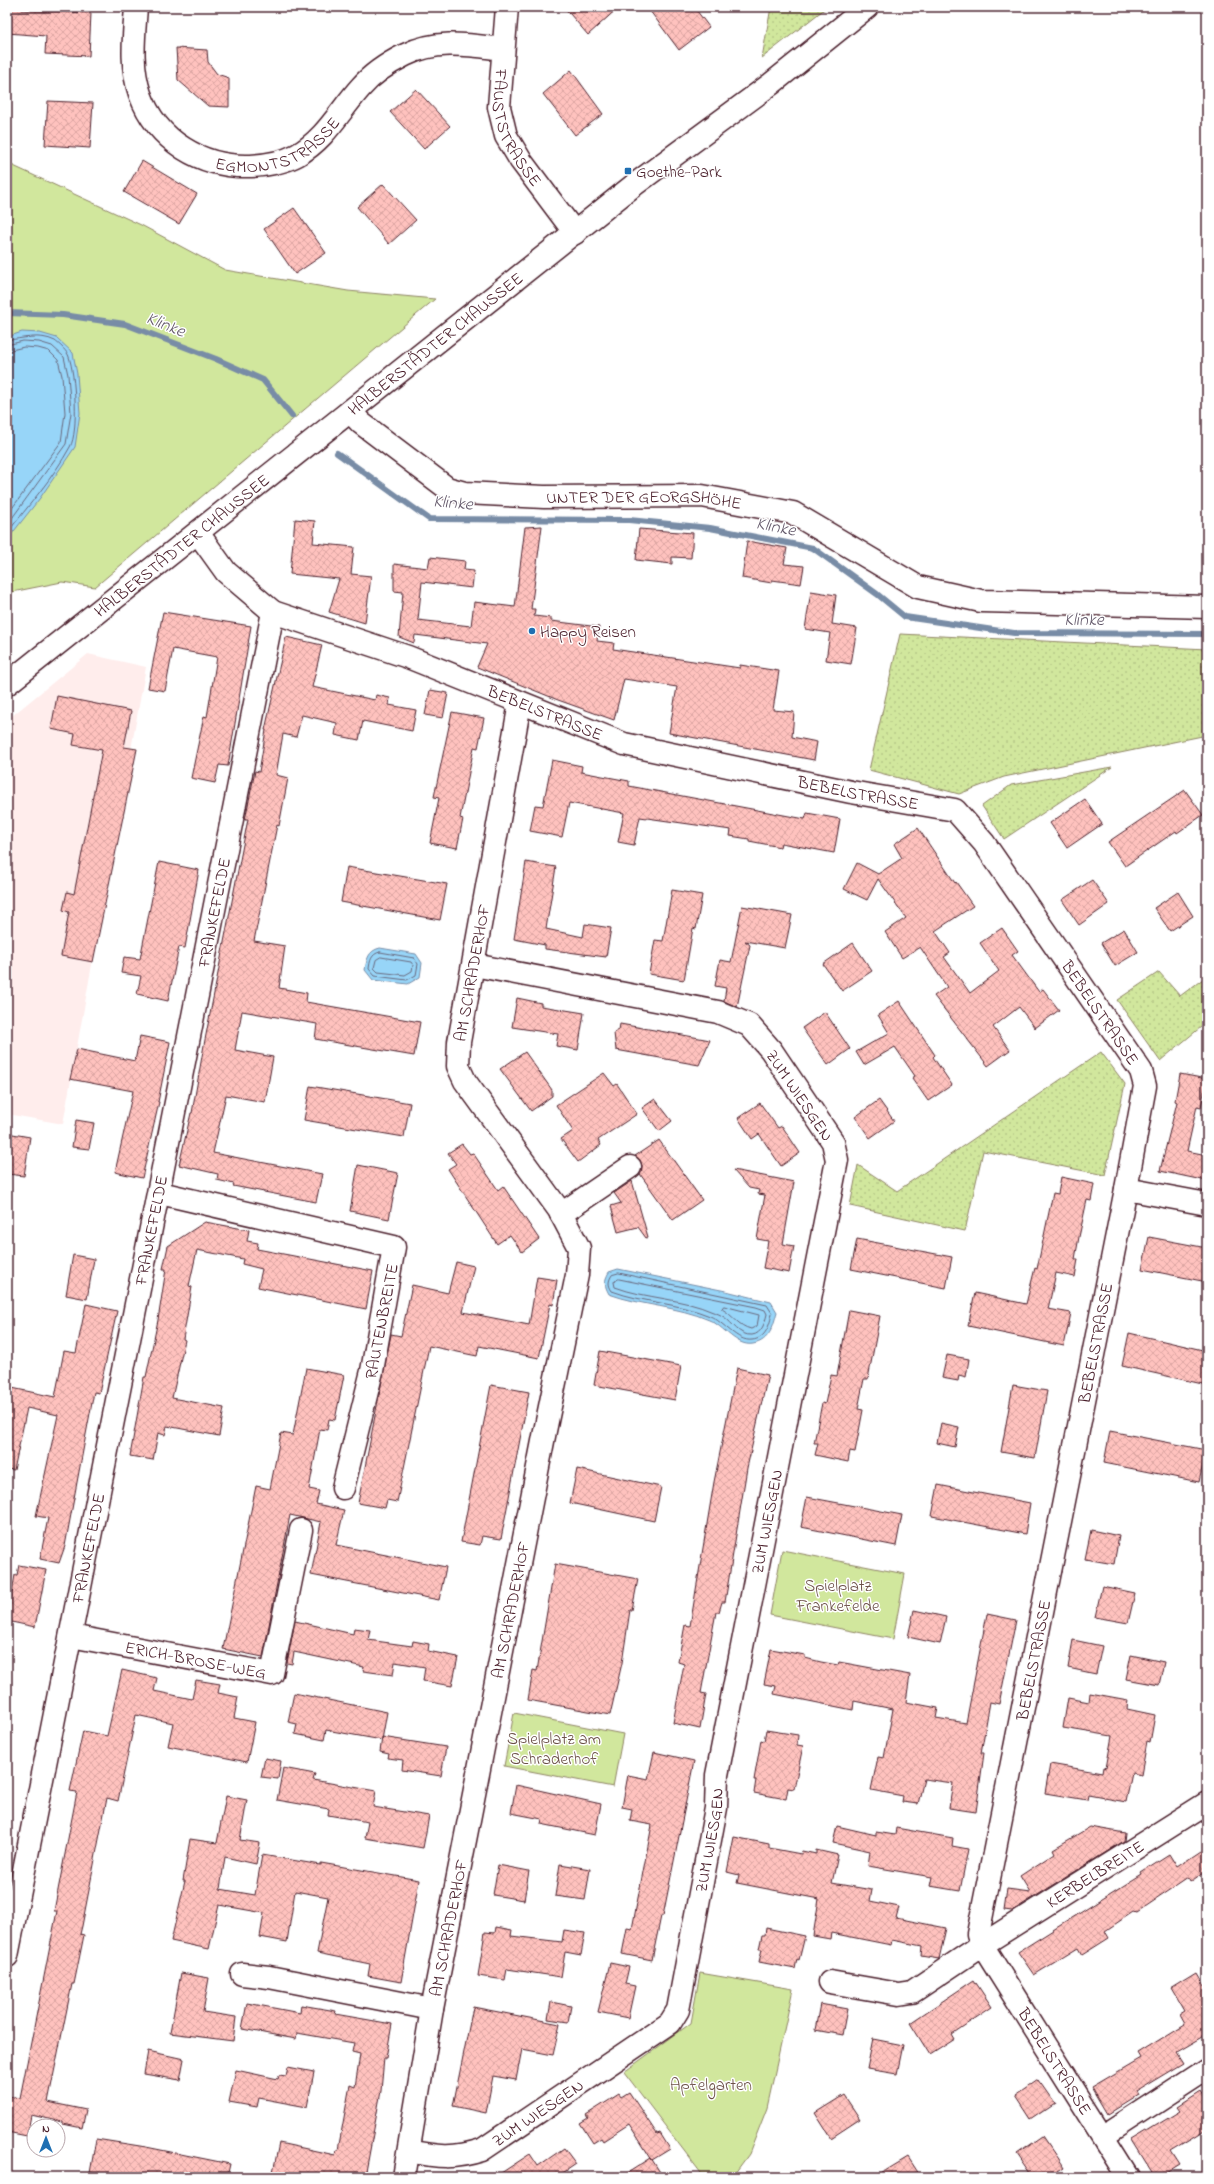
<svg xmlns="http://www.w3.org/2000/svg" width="1214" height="2184" font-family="'Indie Flower',sans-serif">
<defs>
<pattern id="grass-dots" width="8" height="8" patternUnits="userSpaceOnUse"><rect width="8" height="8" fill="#d1e79d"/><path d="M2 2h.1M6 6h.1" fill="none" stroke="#b5c687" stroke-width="1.8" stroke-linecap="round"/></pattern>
<pattern id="building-cross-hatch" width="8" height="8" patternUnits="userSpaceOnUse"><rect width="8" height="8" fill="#ffc2be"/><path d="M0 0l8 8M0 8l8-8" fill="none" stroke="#dca6a3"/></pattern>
</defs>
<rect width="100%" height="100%" fill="#fff"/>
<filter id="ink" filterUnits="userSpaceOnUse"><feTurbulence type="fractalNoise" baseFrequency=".025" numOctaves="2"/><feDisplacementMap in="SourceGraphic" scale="8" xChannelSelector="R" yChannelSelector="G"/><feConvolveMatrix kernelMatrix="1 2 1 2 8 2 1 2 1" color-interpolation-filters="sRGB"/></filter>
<g filter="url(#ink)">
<path fill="#ffedec" d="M88,654L146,667L63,1124L7,1114V720Z"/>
<path fill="url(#grass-dots)" stroke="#8e8364" d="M771,7H827L762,58Z
M900,634L1207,649V735L1004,777L959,794L869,770Z
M1112,767L1004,839L982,806L1011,785Z
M1159,972L1180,996L1207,976V1022L1160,1061L1117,1000Z
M1101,1052L1125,1084L1105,1175L983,1151L965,1231L850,1206L858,1165L897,1191Z"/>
<path fill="#d1e79d" stroke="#8e8364" d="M7,163L141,225L225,270L348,291L435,299L95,587L62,582L7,593Z
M782,1550L905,1574L893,1639L770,1615Z
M514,1713L623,1734L613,1787L504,1766Z
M700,1973L793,1989L767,2108L749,2154L732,2177H704L624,2072L691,2023Z"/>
<path fill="#97d5f8" stroke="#788ca6" d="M22,332L40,333L57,338L73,353L77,374L80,413L75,447L40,498L7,540V337Z
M380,948L416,954L422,963L420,977L408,984L373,980L365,970C367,959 368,951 380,948Z
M618,1269L726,1291L771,1302L777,1312C773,1326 770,1341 753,1344C736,1347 724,1326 709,1320C677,1306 642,1306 609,1294C604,1285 604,1281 609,1272Z"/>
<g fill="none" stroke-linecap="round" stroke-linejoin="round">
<path stroke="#69687d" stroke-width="1" d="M7,340C23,339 39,333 55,341C59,344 68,352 69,357C75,374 79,432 70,447C53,478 29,505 7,533
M7,345L23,341L39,342L52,346L64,357L68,375L71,413L66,444L7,525
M7,351L24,347L38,348L49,351L58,360L62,376L65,413L61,442L7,515
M380,952L414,958L418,964L416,975L407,980L375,976L369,969C370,961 371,954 380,952Z
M381,957L411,962L413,965L412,971L405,975L378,972L374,968L376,960Z
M619,1273L767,1305L772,1313C770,1324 766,1339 752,1340C737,1342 724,1322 710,1316C679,1303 644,1303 612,1291C608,1285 608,1281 612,1275Z
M619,1279L756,1307L765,1310L767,1314C765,1322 762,1334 752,1335C739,1336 733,1323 724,1317C721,1315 717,1313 713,1312C682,1298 647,1299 615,1287L614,1282Z
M724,1306L759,1315L757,1326L751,1329C738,1326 733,1315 722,1309Z"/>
<path stroke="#788ca6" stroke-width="6" d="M7,313L63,315L125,324L216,359L263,380L292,416
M337,453L429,519L629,520L710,528L813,548L877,594L905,617L1014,633L1207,634"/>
</g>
<path fill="url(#building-cross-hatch)" stroke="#4a1f2b" d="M7,7H22V10L91,13L89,56L45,54L46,36L7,33Z
M564,7H619L588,35Z
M647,7H694L709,27L679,50Z
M176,48L207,50L208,62L217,74L229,78V107L208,106L178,80Z
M571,70L603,114L575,135L543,94Z
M416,89L450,126L424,149L390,112Z
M48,101L93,103L90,148L45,145Z
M142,161L197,194L179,224L124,192Z
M383,184L416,220L389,244L357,207Z
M294,208L326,253L295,274L264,229Z
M295,519L315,521L313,543L354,547L351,574L371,576L365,623L329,612L339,579L290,574Z
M542,526L531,609H535L534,616L551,618V621L599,627L597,641L614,643L613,649L740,668V665L779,671L773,710L794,712L792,737L817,742L814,760L669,733L677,687L624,679L614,720L558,700L477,667L487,644L415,635L414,643L399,637L403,592L394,591V564L428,568L430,557L465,561L464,570L474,571L472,588L422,582L418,620L471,626L474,602L515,607L525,527Z
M639,529L693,533L691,558L672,557V564L636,560Z
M747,541L787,548L784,564L804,566L801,584L772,580V583L742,578Z
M811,591L836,595L832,624L857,628L851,664L826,660L830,633L805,629Z
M163,612L251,626L228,766L219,765L215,783L191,778L204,716L207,717L217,657L173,649L165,691L148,688Z
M286,637L322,645L312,687L375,700L376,695L390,698L389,705L416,710L412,731L363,721L359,740L335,735L337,723L302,715L296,737L283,734L276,775L288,778L279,826L277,825L254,941L285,946L279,988L307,993L306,1002L420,1022L414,1056L315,1039L317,1024L242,1011L235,1050L273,1057L265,1102L226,1095L213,1153L322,1174L316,1202L233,1186L234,1184L217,1180L218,1174L179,1165L191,1113H192L204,1045L248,819H245L246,815L255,771L259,772L266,730H265Z
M430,690L448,693L443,718L425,715Z
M57,696L131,711L124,747L137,749L93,962L61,956L69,912L63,910L67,892L74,894L102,750L73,745L75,734L51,729Z
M452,712L484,718L478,748L474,747L460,818L463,819L457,848L430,843L439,798L434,797Z
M552,760L582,766L581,772L629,781V786L805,819L807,813L840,819L834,853L781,843L780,847L749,841V839L730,836L731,830L640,817L634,845L618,842L624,813L569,803L562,837L530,831L535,805L543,806Z
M1185,790L1203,815L1177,833L1176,831L1125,866L1108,842Z
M1085,799L1102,824L1067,848L1050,823Z
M918,828L955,883L956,882L973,906L935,931L950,953L944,957L970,993L999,971L980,943L1002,928L1018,951L1012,955L1039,992L1043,989L1059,1010L1035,1028L1019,1007L993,1027L1010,1050L988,1066L934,996L947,987L920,947L902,958L885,932L906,918L878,879L867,900L844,889L857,863L878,874L902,858L894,844Z
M159,862L199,870L185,948L179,947L168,1001L137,994L141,976L121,973L124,957L140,959Z
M526,862L556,867L546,929L583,937L585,924L611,928L606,957L545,949V945L514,939Z
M347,867L447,884L440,920L341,902Z
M1092,880L1109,904L1079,925L1062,900Z
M672,890L702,895L696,929L693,928L684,980L649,974L655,940L663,941Z
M1178,892L1193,916L1170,931L1154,908Z
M742,906L792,915L785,948L745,941L750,945L737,1007L724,1001L726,988L715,986L720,960L731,962Z
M1124,929L1138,952L1115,966L1101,943Z
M853,943L872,971L842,991L823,964Z
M517,998L541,1003V1006L584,1013L578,1050L556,1046L558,1034L512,1027Z
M899,1001L935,1055L933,1057L952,1085L928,1101L912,1078L915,1076L895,1047L864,1065L856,1052L889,1033L878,1015Z
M825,1012L850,1049L828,1065L802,1028Z
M620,1024L694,1037L710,1040L699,1065L616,1050L614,1033L619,1030Z
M140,1036L170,1042L158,1102H159L142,1178L115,1172L133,1091L70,1079L77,1049L135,1061Z
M525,1052L552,1090V1096L531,1111L500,1069Z
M604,1073L614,1086L617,1084L637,1114L598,1140L601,1145L578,1162L561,1139L573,1131L556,1105Z
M1180,1074L1207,1079L1201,1107L1197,1106L1187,1151L1207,1155V1181L1160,1171L1177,1102L1175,1101Z
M310,1086L410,1103L404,1137L304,1120Z
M655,1099L672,1121L659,1131L642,1108Z
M879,1100L894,1121L870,1138L855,1117Z
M760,1103L778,1128L782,1126L800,1153L781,1166L759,1134L752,1139L738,1118Z
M76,1120L94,1123L89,1149L72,1147Z
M7,1133L30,1137L24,1176L8,1174L10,1160L7,1159Z
M659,1140L702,1200L673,1220L640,1174L642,1166L640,1160L635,1156Z
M462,1144L470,1154L473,1153L498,1190L503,1186L539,1239L522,1252L510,1235L497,1244L448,1169L456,1164L448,1153Z
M358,1165L398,1173L389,1219L350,1211Z
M733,1170L794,1182L783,1244L794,1246L789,1273L763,1268L768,1241L757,1239L765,1195L758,1194L759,1190L749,1188Z
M1061,1177L1094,1184L1091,1201L1087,1200L1079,1237L1075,1259H1078L1075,1277L1056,1273L1048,1309L1071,1313L1064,1346L968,1326L975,1293L1026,1304L1035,1268L1037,1269L1053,1193L1058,1194Z
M632,1181L648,1237L646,1238L638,1227L618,1232L611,1206L621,1203L614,1193Z
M205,1222L249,1230L247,1241L258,1243L257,1249L373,1271L366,1309L258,1287L262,1269L242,1264L243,1259L197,1250L189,1286L192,1287L183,1339L185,1340L172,1398L224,1408L219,1436L167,1426L165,1435L158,1433L153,1460L130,1456L144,1377H146L158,1320L166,1269H163L168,1246Z
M1149,1237L1207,1248V1282L1142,1269Z
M857,1239L952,1257L946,1288L851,1269Z
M73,1255L94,1259L87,1299L66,1295Z
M456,1262L474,1266L463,1312L529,1325L537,1277L557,1280L553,1305L550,1304L539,1358L479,1346L477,1356L429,1346L397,1502L387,1500L385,1508L358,1503L391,1334L401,1336L412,1285L448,1293Z
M86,1304L117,1311L99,1393L94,1392L65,1546L59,1563L40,1559L48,1518L36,1516L58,1415L27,1408L14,1470L7,1469V1387L55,1397L64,1351L76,1353Z
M849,1310L880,1316L868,1379H864L858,1409L863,1410L855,1452L850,1451L848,1462L815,1455L818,1443H814L822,1403L825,1404L831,1375L837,1376Z
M1129,1333L1207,1351V1385L1122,1366Z
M600,1351L681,1366L675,1400L594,1385Z
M947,1355L969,1359L966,1377L959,1375L958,1381L942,1378Z
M306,1368L344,1375L335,1420L329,1419L327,1430L320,1429L309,1489L319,1491L316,1504L344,1510L336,1545L446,1567L439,1600L311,1575L321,1522L290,1515L263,1657L223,1649L256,1486L270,1489L281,1433L293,1435Z
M737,1368L768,1375L747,1468L725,1602H722L719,1612H716L701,1693L706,1694L700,1729L673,1723L684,1664L678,1662L685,1625L690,1626L714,1482Z
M491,1385L529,1392L501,1539L482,1536L480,1545L461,1542Z
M1013,1385L1047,1391L1035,1458L1001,1452Z
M941,1423L959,1427L955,1447L937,1443Z
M1110,1431L1206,1450L1199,1482L1104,1463Z
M577,1469L661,1487L654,1521L570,1503Z
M938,1485L1030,1503L1025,1534L932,1516Z
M807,1497L902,1515L896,1546L801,1527Z
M1091,1530L1119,1536L1114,1564L1085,1559Z
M555,1564L638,1579L632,1610H630L622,1663L610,1715L528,1700L533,1670L537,1671Z
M19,1565L46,1570L35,1627L7,1621L15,1575H17Z
M1102,1586L1135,1593L1128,1623L1095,1617Z
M914,1610L946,1617L940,1644L908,1637Z
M987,1614L1016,1620L999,1704L990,1702L981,1753H984L976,1812L949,1808L953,1783L924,1779L918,1804L902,1802L903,1796L871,1790L878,1757L884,1758L893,1709L854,1701L853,1710L774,1694L776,1686L764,1684L771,1649L805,1655V1658L821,1662L838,1665L839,1662L910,1675L906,1702L938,1708L936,1718L966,1723Z
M295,1621L353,1634L354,1628L370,1630L368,1640L412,1646L413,1641L429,1644L428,1651L458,1657L452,1686L423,1681L425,1667L395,1662L393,1675L363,1671L364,1667L294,1652L292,1664L287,1663Z
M1073,1640L1102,1646L1096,1674L1068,1668Z
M1131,1655L1164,1662L1159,1685L1126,1679Z
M122,1670L157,1678L154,1691L192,1699L196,1680L220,1684L218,1693L238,1697L234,1718L255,1722L247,1762L168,1746L173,1723L136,1715L118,1801L107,1798L82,1926L80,1934L84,1935L74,1984H72L48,2102L86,2110L82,2128L63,2124V2122L31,2115L27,2136L7,2132V2096L20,2098L57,1911H54L77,1792L70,1791L83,1731L107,1736Z
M294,1693L387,1712L382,1740L326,1730L324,1740L295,1734L297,1724L288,1722Z
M1090,1693L1128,1700L1127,1709L1155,1715L1150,1743L1147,1742L1141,1775L1132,1773L1126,1802L1088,1795L1087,1800L1045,1793L1050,1764L1102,1773L1103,1767L1106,1768L1112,1736L1063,1728L1068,1698L1089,1702Z
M766,1730L798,1735L797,1745L803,1746L794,1789L788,1788L786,1799L754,1793L756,1780H754L761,1740L764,1741Z
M382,1737L446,1747L441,1776L402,1770L403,1760L388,1758L389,1754L380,1752Z
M654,1752L694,1761L663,1916H661L652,1960L622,1954L627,1928L632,1929L652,1825L630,1821L632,1809L622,1807L628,1775L648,1779Z
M265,1758L281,1761L278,1779L261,1777Z
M283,1768L315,1774L313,1780L376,1791L373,1807L429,1816L423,1848L365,1838L368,1822L328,1815L329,1809L277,1800Z
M516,1785L601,1804L595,1835L541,1824L542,1819L511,1813Z
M226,1796L247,1800L240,1840L260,1843L256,1864L225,1857L220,1889L255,1895L262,1855L321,1865V1863L419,1880L401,1982L368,1976L370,1964L317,1953L328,1897L295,1891L287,1942L260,1937L264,1913L219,1905L209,1949L171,1941L185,1881H183L190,1839L217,1843Z
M837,1826L876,1835V1832L895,1835L896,1828L953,1838L952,1846L968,1849L960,1891L930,1886L932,1877L868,1866L870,1851L833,1843Z
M1090,1827L1125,1833L1124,1841L1012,1911L1004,1910L1007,1889L1030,1892L1020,1876L1055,1853L1053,1849Z
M734,1837L769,1844V1848L801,1854L802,1851L816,1854V1850L838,1855L832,1883L872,1890L870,1901L899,1907L896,1918L946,1928L939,1959L921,1956L922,1946L892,1940L891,1945L831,1933L830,1939L813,1936L819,1899L737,1883L739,1875L727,1872Z
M1207,1847V1870L1190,1882L1188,1878L1136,1913L1133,1912L1105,1931L1109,1938L1082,1955L1078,1948L1034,1975L1018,1952L1142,1874L1141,1872L1169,1854L1177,1867Z
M560,1864L590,1869L585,1900L555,1896Z
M498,1865L529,1871L524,1900L493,1895Z
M496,1927L512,1930L511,1936L562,1942L564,1930L585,1933L581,1955L565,1952L561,1977L507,1969L505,1980L478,1976L485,1932L495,1933Z
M766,1928L805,1936L799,1960L797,1959L795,1969L759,1962L762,1949H759L762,1935H765Z
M610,1963L629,1967L625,1984L635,1986L628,2018L598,2012Z
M1197,1972L1207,1989V2034L1176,2052L1183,2063L1135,2092L1137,2096L1108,2114L1092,2087L1141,2058L1138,2053L1185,2024L1180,2015L1185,2012L1171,1988Z
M181,1973L209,1978L203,2012L236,2017L233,2041L170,2033Z
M974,1980L992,2007L952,2034L955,2039L930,2055L910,2023Z
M551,2002L571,2006L568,2022L548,2019Z
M247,2003L300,2013L301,2005L336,2011L335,2014L392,2024L386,2058H384L381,2091L365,2177H272L279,2143L335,2155L336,2150H338L350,2085L355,2087L360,2054L352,2052L354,2043L297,2033L296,2039L242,2029Z
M820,2004L847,2009L842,2035L815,2030Z
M473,2007L560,2024L553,2055L522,2049L516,2080L493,2076L486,2113L453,2106Z
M873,2039L903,2045L897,2074L867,2069Z
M148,2051L184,2059L180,2080L144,2074Z
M288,2067L314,2072L307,2107L259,2098L257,2107L229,2102L236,2070L278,2079L279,2075L286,2076Z
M1038,2080L1054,2103L1030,2119L1015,2096Z
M629,2092L657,2134L660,2133L670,2149L652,2160L629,2124L603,2141L601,2138L593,2143L580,2123L588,2118L586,2115L619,2094L621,2097Z
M1200,2092L1207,2104V2130L1171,2152L1180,2166L1162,2177H1155L1132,2140L1180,2111L1177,2107Z
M844,2095L860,2119L831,2138L815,2113Z
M1043,2136L1064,2167L1049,2177H1033L1017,2154Z
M96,2139L146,2147L230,2164L227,2177H153L137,2174L136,2177H114L90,2173Z
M564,2148L576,2164L557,2177H495L530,2154L538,2166Z
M908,2157L921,2177H875Z
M651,2158L663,2177H621Z"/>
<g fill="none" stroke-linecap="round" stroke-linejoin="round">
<defs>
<g id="street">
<path id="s1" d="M136,7C134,37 130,65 140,94C157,141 202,168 251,166C266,165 284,162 297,155C326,139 340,110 361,87C373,73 389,63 405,55C437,39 469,45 503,49"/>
<path id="s2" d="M507,7L499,107L506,136L521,161L575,233"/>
<path id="s3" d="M350,411L361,423L447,488L465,493L544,497L702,496L793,513L918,587L981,601L1207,607"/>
<path id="s4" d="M198,533L226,572L273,612L408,657L624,744L851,792L955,810L984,843L1141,1071L1145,1086L1126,1189L978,1934L982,1945L1128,2177"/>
<path d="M1126,1189L1207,1204"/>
<path d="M160,1193L394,1247L372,1371L343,1488"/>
<path d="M561,1214L630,1167"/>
<path id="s5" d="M71,1636L272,1674L301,1530"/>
<path id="s6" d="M7,1956L273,612"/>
<path d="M242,1974L269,1977L432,2009"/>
<path id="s7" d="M830,1982L899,1994L912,1992L982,1945L1207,1803"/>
<path d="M1103,2136L1207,2068"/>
<path id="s8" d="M409,2151C438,2157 453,2159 482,2150L670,2023L678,2010L716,1808L717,1775L837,1160L833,1142L771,1050L749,1025L718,1012L474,965"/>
<path id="s9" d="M404,2177L432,2009L545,1431L577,1275L579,1248L559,1210L465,1081L458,1066L459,1042L520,703"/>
</g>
<g id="secondary">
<path id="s10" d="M7,684L634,185L771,84L867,7"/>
</g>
</defs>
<use href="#street" stroke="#4a1f2b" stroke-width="25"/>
<use href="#secondary" stroke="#4a1f2b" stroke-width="25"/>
<use href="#street" stroke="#fff" stroke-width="22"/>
<use href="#secondary" stroke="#fff" stroke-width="22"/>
</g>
</g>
<g fill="#1f6fb2" stroke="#fff" stroke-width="1.5">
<rect x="624" y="167" width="8" height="8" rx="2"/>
<circle cx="532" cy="631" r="4"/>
</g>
<g text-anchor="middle" stroke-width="3" stroke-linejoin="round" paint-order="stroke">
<g font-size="17" fill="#4a1f2b" stroke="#fff">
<text dy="6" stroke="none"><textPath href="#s2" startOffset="125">FAUSTSTRASSE</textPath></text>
<text dy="6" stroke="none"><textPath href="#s1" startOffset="262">EGMONTSTRASSE</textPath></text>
<text dy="6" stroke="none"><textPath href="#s10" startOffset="547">HALBERSTÄDTER CHAUSSEE</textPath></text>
<text dy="6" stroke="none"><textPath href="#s3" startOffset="322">UNTER DER GEORGSHÖHE</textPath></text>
<text dy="6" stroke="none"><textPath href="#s10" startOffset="223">HALBERSTÄDTER CHAUSSEE</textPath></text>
<text dy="6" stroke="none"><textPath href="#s4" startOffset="400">BEBELSTRASSE</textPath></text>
<text dy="6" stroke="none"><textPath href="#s4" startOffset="724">BEBELSTRASSE</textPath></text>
<text dy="6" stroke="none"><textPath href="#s6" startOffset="1064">FRANKEFELDE</textPath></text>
<text dy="6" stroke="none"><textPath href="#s9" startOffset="1259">AM SCHRADERHOF</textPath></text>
<text dy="6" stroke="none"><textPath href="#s4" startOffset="1072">BEBELSTRASSE</textPath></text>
<text transform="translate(800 1095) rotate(56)" y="6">ZUM WIESGEN</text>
<text dy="6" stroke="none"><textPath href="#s6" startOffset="740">FRANKEFELDE</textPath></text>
<text transform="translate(381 1321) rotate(-79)" y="6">RAUTENBREITE</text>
<text transform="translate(1095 1343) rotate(-79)" y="6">BEBELSTRASSE</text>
<text dy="6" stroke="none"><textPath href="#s8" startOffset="813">ZUM WIESGEN</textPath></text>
<text dy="6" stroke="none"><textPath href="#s6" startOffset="416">FRANKEFELDE</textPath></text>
<text dy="6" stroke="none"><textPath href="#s9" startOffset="577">AM SCHRADERHOF</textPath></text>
<text dy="6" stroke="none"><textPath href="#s5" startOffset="127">ERICH-BROSE-WEG</textPath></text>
<text transform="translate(1033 1660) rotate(-79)" y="6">BEBELSTRASSE</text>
<text dy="6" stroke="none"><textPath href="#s8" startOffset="489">ZUM WIESGEN</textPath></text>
<text dy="6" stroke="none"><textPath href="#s7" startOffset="301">KERBELBREITE</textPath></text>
<text dy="6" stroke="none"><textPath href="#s9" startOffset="253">AM SCHRADERHOF</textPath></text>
<text dy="6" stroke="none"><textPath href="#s4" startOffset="2172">BEBELSTRASSE</textPath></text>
<text dy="6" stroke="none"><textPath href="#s8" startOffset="141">ZUM WIESGEN</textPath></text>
</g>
<g font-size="17" fill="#4a1f2b" stroke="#fff" text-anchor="start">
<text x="636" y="177">Goethe-Park</text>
<text x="540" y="637">Happy Reisen</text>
</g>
<g font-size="17" fill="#6c5148" stroke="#fff">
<text x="838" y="1591">Spielplatz<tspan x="838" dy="20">Frankefelde</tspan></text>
<text x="554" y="1744">Spielplatz am<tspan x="554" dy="20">Schraderhof</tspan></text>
<text x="711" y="2090">Apfelgarten</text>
</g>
<g font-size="18" font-style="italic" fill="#615668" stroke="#fff">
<text transform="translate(166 324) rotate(22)" y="6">Klinke</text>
<text transform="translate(453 502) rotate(5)" y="6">Klinke</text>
<text transform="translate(776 526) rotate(11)" y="6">Klinke</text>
<text x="1084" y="625">Klinke</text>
</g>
</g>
<rect width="1214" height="2184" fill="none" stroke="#fff" stroke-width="24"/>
<rect x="12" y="12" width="1190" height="2160" fill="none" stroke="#4a1f2b" stroke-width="1.5" filter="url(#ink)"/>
<g transform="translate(46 2138)"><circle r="19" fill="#ffffff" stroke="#b7a5aa"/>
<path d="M0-3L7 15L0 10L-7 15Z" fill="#1f6fb2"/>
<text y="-6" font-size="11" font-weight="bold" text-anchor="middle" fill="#4a1f2b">N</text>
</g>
</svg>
